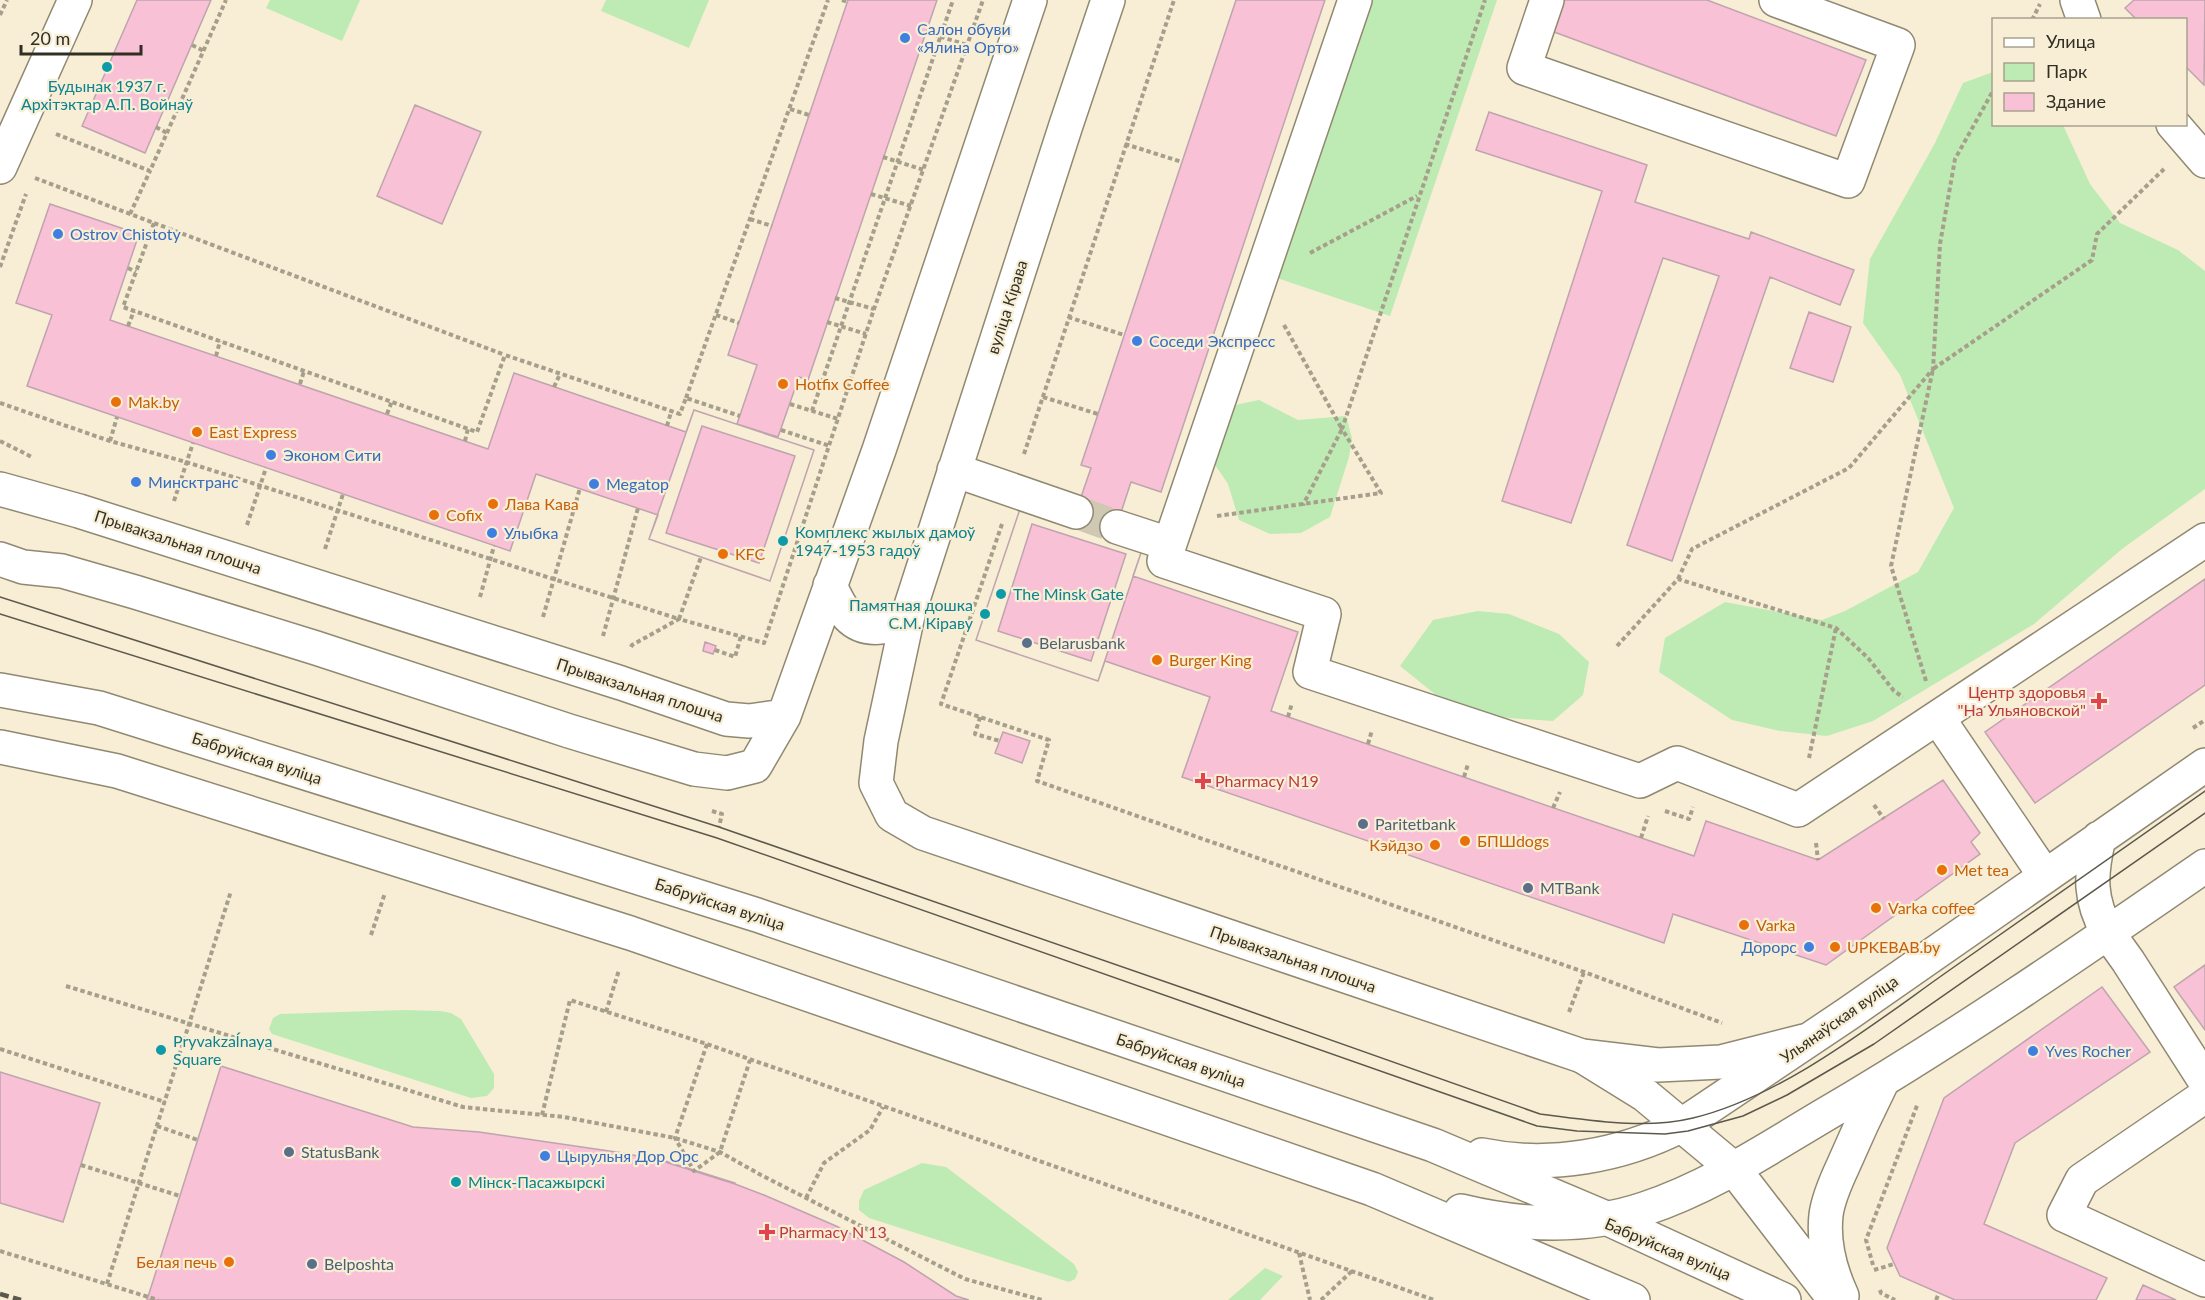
<svg xmlns="http://www.w3.org/2000/svg" width="2205" height="1300" font-family="Lato,sans-serif">
<rect width="100%" height="100%" fill="#f7eed5"/>
<path fill="#beebb3" d="M270,0H360L342,41L266,8Z
M606,0H709L689,48L601,11Z
M1368,0H1497L1390,316L1274,277Z
M1993,72L1994,124L2063,125L2090,184L2120,223L2178,250L2205,271V489L2122,549L2034,624L1873,721L1827,736L1780,731L1732,720L1659,672L1665,638L1725,602L1822,620L1845,611L1918,572L1954,508L1900,375L1863,323L1870,259L1935,143L1963,83Z
M1259,400L1298,420L1346,416L1352,438L1349,457L1330,517L1301,533L1270,534L1239,520L1228,484L1209,456L1221,408Z
M1478,611L1509,614L1559,634L1589,662L1583,695L1553,721L1481,716L1446,703L1400,666L1433,620Z
M404,1010L440,1011L451,1013L461,1019L494,1074V1088L487,1096L471,1098L272,1034L269,1029L273,1018L280,1014Z
M922,1163L946,1167L1074,1264L1078,1272L1075,1279L1069,1282L869,1218L859,1210V1201L864,1190Z
M1265,1268L1283,1276L1260,1300H1228Z"/>
<path fill="#f8c1d6" stroke="#bfa4ae" stroke-width="1.5" fill-rule="evenodd" d="M137,0H211L145,153L82,126Z
M848,0H937L808,380L799,377L778,437L737,424L757,365L728,355Z
M1236,0H1325L1161,492L1131,482L1113,537L1072,523L1091,468L1081,465Z
M1556,0H1707L1866,60L1836,136L1546,29Z
M2134,0H2205L2204,85L2186,67V20H2137L2125,8Z
M415,105L481,132L442,224L377,196Z
M1489,112L1647,165L1635,202L1749,239L1751,232L1854,270L1840,305L1770,277L1672,561L1627,545L1719,276L1663,258L1571,523L1502,501L1602,191L1476,150Z
M50,204L139,234L110,320L488,449L514,373L686,432L694,410L814,450L770,581L649,539L658,515L536,474L510,551L27,386L52,315L16,303Z
M1809,312L1851,327L1833,382L1790,368Z
M694,410L814,450L770,581L649,539ZM702,426L795,456L759,563L666,533Z
M1021,506L1143,547L1098,681L976,640ZM1032,524L1126,554L1091,661L998,631Z
M1021,506L1143,547L1133,576L1298,632L1271,711L1694,856L1706,821L1818,860L1943,780L1980,833L1971,842L1980,854L1826,965L1673,914L1664,943L1182,777L1210,697L1105,661L1098,681L976,640Z
M2205,579V685L2035,803L1985,732Z
M705,642L716,646L713,654L703,651Z
M1003,732L1030,741L1022,763L995,753Z
M2205,965V1030L2174,987Z
M2102,987L2150,1052L2015,1143L1984,1224L2107,1278L2096,1300H1955L1900,1276L1887,1248L1944,1098Z
M221,1066L413,1127L479,1132L623,1153L662,1161L735,1184L764,1195L836,1226L904,1262L956,1296L969,1300H147Z
M0,1072L100,1103L63,1222L0,1203Z
M662,1160L735,1183V1184L662,1161Z
M2143,1285L2176,1300H2136Z"/>
<g fill="none" stroke-linecap="round" stroke-linejoin="round">
<path stroke="#cfc8b2" stroke-width="33" stroke-dasharray="33 16" stroke-linecap="butt" d="M1076,512L1117,527"/>
<defs>
<path id="minor" d="M1108,0L1066,125L908,615L881,741L876,783L892,815L923,833L1582,1056L1658,1065L1721,1062L1804,1041
M1355,0L1164,561L1324,614L1310,672L1640,781L1677,763L1798,810L2205,540
M1547,0L1524,68L1848,181L1898,45L1776,0
M2077,0L2084,20
M2173,124L2205,161
M0,167L75,0
M954,470L1076,512
M0,489L79,511L621,683L726,719L749,721L784,716
M1117,527L1169,544
M0,559L23,567L62,571L135,592L316,648L569,731L694,769L727,773L755,766L784,716L879,450L1030,0
M830,585C840,608 851,631 882,627C890,626 901,619 908,615
M1938,718L2045,876
M2108,933L2128,961L2205,1081
M2205,1096L2082,1180L2064,1215L2205,1280"/>
<path id="major" d="M0,690L99,708L757,915L1433,1145L1606,1218L1784,1300
M0,747L117,771L630,933L1372,1189L1633,1300
M2099,838C2090,875 2089,900 2108,933
M1582,1056L1645,1095L1734,1169L1835,1300
M1482,1155C1549,1169 1622,1156 1682,1125L1849,1013L2205,765
M1461,1211C1523,1226 1584,1229 1644,1209C1708,1188 1764,1151 1821,1117C1953,1040 2079,953 2205,866
M1842,1296C1830,1270 1823,1243 1826,1215C1828,1199 1836,1181 1843,1166C1855,1138 1868,1110 1882,1082"/>
</defs>
<use href="#minor" stroke="#908871" stroke-width="36"/>
<use href="#major" stroke="#908871" stroke-width="36"/>
<path stroke="#a69f8c" stroke-width="4" stroke-dasharray="4.5 3" stroke-linecap="butt" d="M842,0L848,2
M0,15L7,0
M2032,20L2040,4
M926,32L967,45
M192,45L204,51
M790,109L809,115
M156,127L167,133
M56,134L150,171L226,0
M1125,144L1182,162
M883,157L924,170
M35,178L154,223L123,307L477,432L505,355L680,414L686,398L740,416
M871,194L911,206
M130,214L150,171
M750,219L772,226
M154,223L505,355
M1310,253L1417,196
M0,267L26,194
M128,268L136,272
M835,298L874,309
M716,315L739,323
M1068,317L1124,335
M827,322L866,334
M1284,325L1342,429L1303,505
M128,326L134,311
M216,356L220,341
M300,384L304,371
M554,387L560,374
M1043,397L1098,414
M686,398L828,0
M0,403L110,441L186,462L679,619L701,557
M790,404L838,419
M812,411L953,0
M387,414L392,401
M667,426L671,412
M781,430L830,446
M0,441L32,457
M110,441L117,417
M465,441L468,428
M1024,454L1174,0
M174,501L193,443
M1217,516L1381,493L1342,429L1485,0
M1002,524L941,704L1049,740L1037,781L1584,972L1722,1023
M247,525L266,468
M325,549L343,494
M1678,579L1692,549L1849,468L1933,369L1940,244L1955,159L1994,89
M480,597L494,546
M543,617L580,488
M603,636L638,508
M1617,646L1678,579L1836,628L1868,658L1894,691L1903,697
M631,647L632,645L679,619L764,643L874,309L983,0
M715,650L735,657L741,636
M1926,681L1891,566L1933,369L2092,260L2097,234L2164,169
M980,717L975,734L1000,741
M1288,717L1292,703
M2193,728L2205,720
M1368,744L1372,730
M1809,758L1836,628
M1464,777L1468,764
M1874,805L1884,819
M1553,808L1560,792
M712,811L722,814L719,827
M1665,811L1689,819L1693,807
M1641,838L1648,816
M1816,843L1818,860
M371,935L385,893
M66,986L463,1107L564,1117L675,1138L720,1152L761,1175L965,1279L1042,1300
M606,1012L619,970
M1569,1012L1584,972
M707,1044L675,1138L694,1171L720,1152L750,1060
M0,1049L165,1102
M542,1115L570,1000L707,1044L1434,1300
M157,1126L198,1140
M81,1165L180,1196
M806,1198L824,1163L870,1130L883,1107
M0,1251L158,1300
M1299,1253L1310,1300
M1873,1265L1866,1240L1918,1103
M1874,1270L1894,1264
M107,1284L231,891
M1880,1290L1881,1293L1895,1300
M1321,1300L1352,1271
M1936,1300L1939,1293"/>
<use href="#minor" stroke="#fff" stroke-width="33"/>
<use href="#major" stroke="#fff" stroke-width="33"/>
<path stroke="#5c584b" stroke-width="1.5" d="M0,597L719,827L1215,999L1540,1114C1589,1120 1644,1130 1693,1118C1781,1097 1872,1025 1944,974C2031,913 2118,852 2205,791
M0,614L717,838L1537,1126L1577,1131L1665,1134L1688,1131L1743,1116L1787,1095L1874,1044L2205,813"/>
<path stroke="#5c584b" stroke-width="4.5" stroke-dasharray="9 4.5" stroke-linecap="butt" d="M0,1294L21,1300"/>
</g>
<g fill="#3f7fe0" stroke="#f7eed5" stroke-width="2">
<circle cx="905" cy="38" r="6"/>
<circle cx="58" cy="234" r="6"/>
<circle cx="1137" cy="341" r="6"/>
<circle cx="271" cy="455" r="6"/>
<circle cx="136" cy="482" r="6"/>
<circle cx="594" cy="484" r="6"/>
<circle cx="492" cy="533" r="6"/>
<circle cx="1809" cy="947" r="6"/>
<circle cx="2033" cy="1051" r="6"/>
<circle cx="545" cy="1156" r="6"/>
</g>
<g fill="#0f9aa8" stroke="#f7eed5" stroke-width="2">
<circle cx="107" cy="67" r="6"/>
<circle cx="783" cy="541" r="6"/>
<circle cx="1001" cy="594" r="6"/>
<circle cx="985" cy="614" r="6"/>
<circle cx="161" cy="1050" r="6"/>
<circle cx="456" cy="1182" r="6"/>
</g>
<g fill="#e8710a" stroke="#f7eed5" stroke-width="2">
<circle cx="783" cy="384" r="6"/>
<circle cx="116" cy="402" r="6"/>
<circle cx="197" cy="432" r="6"/>
<circle cx="493" cy="504" r="6"/>
<circle cx="434" cy="515" r="6"/>
<circle cx="723" cy="554" r="6"/>
<circle cx="1157" cy="660" r="6"/>
<circle cx="1465" cy="841" r="6"/>
<circle cx="1435" cy="845" r="6"/>
<circle cx="1942" cy="870" r="6"/>
<circle cx="1876" cy="908" r="6"/>
<circle cx="1744" cy="925" r="6"/>
<circle cx="1835" cy="947" r="6"/>
<circle cx="229" cy="1262" r="6"/>
</g>
<g fill="#5c6f8a" stroke="#f7eed5" stroke-width="2">
<circle cx="1027" cy="643" r="6"/>
<circle cx="1363" cy="824" r="6"/>
<circle cx="1528" cy="888" r="6"/>
<circle cx="289" cy="1152" r="6"/>
<circle cx="312" cy="1264" r="6"/>
</g>
<g fill="#e0444e" stroke="#f7eed5" stroke-width="2">
<path d="M2096 692h6v6h6v6h-6v6h-6v-6h-6v-6h6z"/>
<path d="M1200 772h6v6h6v6h-6v6h-6v-6h-6v-6h6z"/>
<path d="M764 1223h6v6h6v6h-6v6h-6v-6h-6v-6h6z"/>
</g>
<g text-anchor="middle" stroke-width="4.5" stroke-linejoin="round" paint-order="stroke">
<g font-size="16" fill="#366cbe" stroke="#f7eed5" text-anchor="start">
<text x="917" y="35">Салон обуви<tspan x="917" dy="18">«Ялина Орто»</tspan></text>
<text x="70" y="240">Ostrov Chistoty</text>
<text x="1149" y="347">Соседи Экспресс</text>
<text x="283" y="461">Эконом Сити</text>
<text x="148" y="488">Минсктранс</text>
<text x="606" y="490">Megatop</text>
<text x="504" y="539">Улыбка</text>
<text x="1797" y="953" text-anchor="end">Дорорс</text>
<text x="2045" y="1057">Yves Rocher</text>
<text x="557" y="1162">Цырульня Дор Орс</text>
</g>
<g font-size="16" fill="#0d838f" stroke="#f7eed5" text-anchor="start">
<text x="107" y="92" text-anchor="middle">Будынак 1937 г.<tspan x="107" dy="18">Архітэктар А.П. Войнаў</tspan></text>
<text x="795" y="538">Комплекс жылых дамоў<tspan x="795" dy="18">1947-1953 гадоў</tspan></text>
<text x="1013" y="600">The Minsk Gate</text>
<text x="973" y="611" text-anchor="end">Памятная дошка<tspan x="973" dy="18">С.М. Кіраву</tspan></text>
<text x="173" y="1047">Pryvakzaĺnaya<tspan x="173" dy="18">Square</tspan></text>
<text x="468" y="1188">Мінск-Пасажырскі</text>
</g>
<g font-size="16" fill="#312e24" stroke="#f7eed5">
<text transform="translate(1007 307) rotate(-72)" y="6">вуліца Кірава</text>
<text transform="translate(178 542) rotate(18)" y="6">Прывакзальная плошча</text>
<text transform="translate(640 690) rotate(18)" y="6">Прывакзальная плошча</text>
<text transform="translate(257 758) rotate(18)" y="6">Бабруйская вуліца</text>
<text transform="translate(720 904) rotate(18)" y="6">Бабруйская вуліца</text>
<text transform="translate(1293 959) rotate(19)" y="6">Прывакзальная плошча</text>
<text transform="translate(1839 1019) rotate(-35)" y="6">Ульянаўская вуліца</text>
<text transform="translate(1181 1060) rotate(19)" y="6">Бабруйская вуліца</text>
<text transform="translate(1668 1249) rotate(23)" y="6">Бабруйская вуліца</text>
</g>
<g font-size="16" fill="#c56008" stroke="#f7eed5" text-anchor="start">
<text x="795" y="390">Hotfix Coffee</text>
<text x="128" y="408">Mak.by</text>
<text x="209" y="438">East Express</text>
<text x="505" y="510">Лава Кава</text>
<text x="446" y="521">Cofix</text>
<text x="735" y="560">KFC</text>
<text x="1169" y="666">Burger King</text>
<text x="1477" y="847">БПШdogs</text>
<text x="1423" y="851" text-anchor="end">Кэйдзо</text>
<text x="1954" y="876">Met tea</text>
<text x="1888" y="914">Varka coffee</text>
<text x="1756" y="931">Varka</text>
<text x="1847" y="953">UPKEBAB.by</text>
<text x="217" y="1268" text-anchor="end">Белая печь</text>
</g>
<g font-size="16" fill="#4e5e75" stroke="#f7eed5" text-anchor="start">
<text x="1039" y="649">Belarusbank</text>
<text x="1375" y="830">Paritetbank</text>
<text x="1540" y="894">MTBank</text>
<text x="301" y="1158">StatusBank</text>
<text x="324" y="1270">Belposhta</text>
</g>
<g font-size="16" fill="#be3a42" stroke="#f7eed5" text-anchor="start">
<text x="2086" y="698" text-anchor="end">Центр здоровья<tspan x="2086" dy="18">"На Ульяновской"</tspan></text>
<text x="1215" y="787">Pharmacy N19</text>
<text x="779" y="1238">Pharmacy N 13</text>
</g>
</g>
<rect x="1992" y="18" width="195" height="108" fill="#f7eed5" stroke="#a8a18e" stroke-width="1.5"/>
<rect x="2004" y="38" width="30" height="9" fill="#ffffff" stroke="#a8a18e" stroke-width="1.5"/>
<text x="2046" y="48" font-size="18" fill="#312e24">Улица</text>
<rect x="2004" y="63" width="30" height="18" fill="#beebb3" stroke="#a8a18e" stroke-width="1.5"/>
<text x="2046" y="78" font-size="18" fill="#312e24">Парк</text>
<rect x="2004" y="93" width="30" height="18" fill="#f8c1d6" stroke="#a8a18e" stroke-width="1.5"/>
<text x="2046" y="108" font-size="18" fill="#312e24">Здание</text>
<path d="M21 45v9h120v-9" fill="none" stroke="#312e24" stroke-width="3"/>
<text x="30" y="45" font-size="18" fill="#312e24" stroke="#f7eed5" stroke-width="4.5" paint-order="stroke">20 m</text>
</svg>
